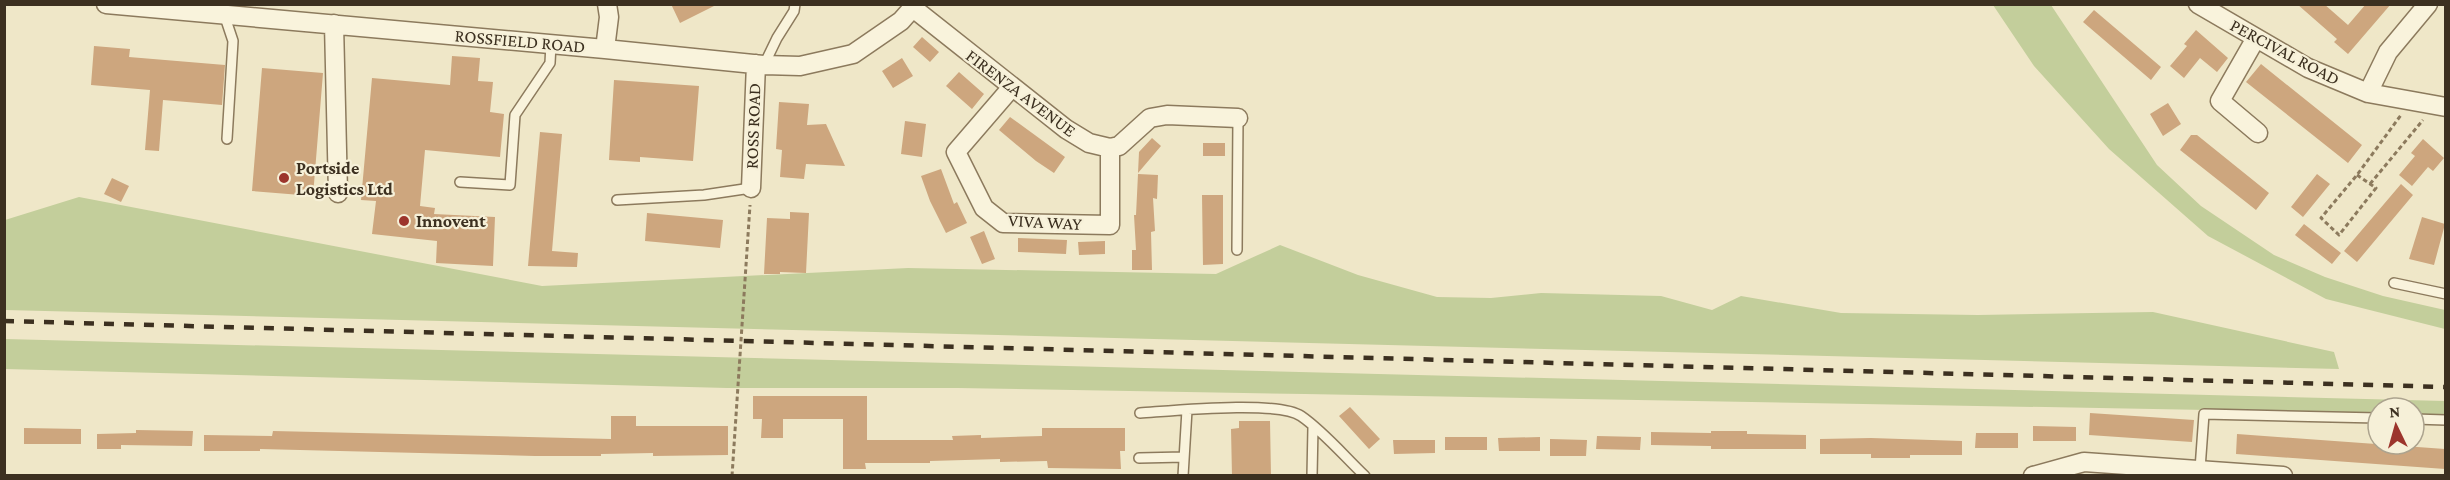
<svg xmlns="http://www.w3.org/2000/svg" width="2450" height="480" font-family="'Crimson Pro',serif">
<rect width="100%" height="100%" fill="#efe7c8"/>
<path fill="#c3ce9b" d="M1993,5H2051L2157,165L2201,206L2274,255L2325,277L2383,296L2445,310V329L2326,299L2208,236L2109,149L2034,66Z
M79,197L542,286L908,268L1216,274L1280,245L1358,275L1437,297L1491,298L1541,293L1661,296L1712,310L1741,296L1841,313L1978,315L2153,312L2334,352L2339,369L5,310V220Z
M5,339L2445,401L2446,415L2414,414V408H2378V413L1305,394L958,388H727L5,369Z"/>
<path fill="#cda67e" d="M671,4H718L680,23Z
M2297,4H2324L2348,25L2366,4H2391L2348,54L2334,42L2337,39Z
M2094,10L2161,67L2151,80L2083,22Z
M2196,30L2228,58L2217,72L2200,58L2184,78L2170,66L2187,46L2184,44Z
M922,37L939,52L930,62L913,47Z
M94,46L130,49L129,57L225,65L222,105L163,100L159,151L145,150L150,90L91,85Z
M452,56L480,58L478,81L493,82L490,112L504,114L500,157L425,150L420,206L435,208L434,214L495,217L493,266L436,263L437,241L372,234L376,201L361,200L372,78L450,85Z
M902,58L913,76L893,88L882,71Z
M2261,64L2362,145L2348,163L2246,82Z
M262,68L323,73L313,196L252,191Z
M959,72L984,94L972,109L946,86Z
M614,80L699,86L693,161L640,157V162L609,160Z
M779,102L809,104L807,125L826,124L845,166L806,164L804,179L780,177L782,150L776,149Z
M2168,103L2181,124L2163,136L2150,114Z
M1010,117L1065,157L1054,173L1036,161L999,130Z
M905,121L926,124L922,157L901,154Z
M540,132L562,134L552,251L578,253L577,267L528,266Z
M2191,135H2197L2269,193L2256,210L2180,150Z
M1152,138L1161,146L1138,173L1139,152Z
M2423,139L2444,158L2433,171L2428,167L2412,186L2399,175L2415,156L2411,153Z
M1203,143H1225V156H1203Z
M941,169L954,204L957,202L967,223L946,233L930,201L921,176Z
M1138,174L1158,175L1157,199L1153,198L1155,231L1151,232L1152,270H1132V250H1136L1134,215H1136Z
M2317,174L2330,184L2303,217L2291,207Z
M112,178L129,186L121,202L104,194Z
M2401,184L2413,195L2357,262L2344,251Z
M1202,195H1223V264L1203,265Z
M790,212L809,213L806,273L780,272V274H764L767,218L790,219Z
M647,213L723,220L720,248L645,241Z
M2422,217L2445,224L2434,265L2409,259Z
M2304,224L2341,253L2332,264L2295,235Z
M984,231L995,259L982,264L970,237Z
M1018,238L1067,240L1066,254L1018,252Z
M1105,241V254L1079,255L1078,242Z
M753,396H867V440H953L952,436L981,435V438L1042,436V428H1125V451H1120L1121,469L1048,468L1047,461L1000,462V459L930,461V463H865L866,469H843V419H783V438H761L762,419H753Z
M1350,407L1380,439L1369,449L1339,416Z
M2090,413L2194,420L2192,442L2089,435Z
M611,416H636V426H728V455L653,456V453L601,454V456H535L260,449V451H204V435L272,436L273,431L611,439Z
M1239,421H1270L1271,476H1232L1231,429L1239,428Z
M2033,426L2076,427V441H2033Z
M24,428L81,429V444H24Z
M136,430L193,431L192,446L121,445V449H97V434L136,433Z
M1711,431H1747V434L1806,435V449H1711V446L1651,445V432L1711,433Z
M1976,433H2018V448H1975Z
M2237,434L2445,449V469L2236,454Z
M1597,436L1641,437L1640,450L1596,449Z
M1445,437H1487V450H1445Z
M1540,437V451H1499L1498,438Z
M1871,438L1962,441V455H1910V458H1871V454H1820V439Z
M1550,439L1587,440L1586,456H1550Z
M1393,440H1435V453L1394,454Z"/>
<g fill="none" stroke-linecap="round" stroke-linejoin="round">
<defs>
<path id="lane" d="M224,14L233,41L227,139
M764,65L777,38L794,11L795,4
M460,182L510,185L515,115L550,63L551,44
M617,200L704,195L751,188
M1237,250L1238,118
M2394,283L2446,294
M1140,413C1171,411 1278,400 1301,416C1323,431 1345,457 1365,476
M2414,419L2446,420
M1139,458L1184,457
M2200,469L2204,414L2378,418
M1183,476L1187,410
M1312,476L1313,427"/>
<path id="street" d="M106,4L605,49L764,65L800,66L853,54L901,21L916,4
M2198,4L2308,68L2368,93L2446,107
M913,8L1066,129L1089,143L1110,148L1119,146L1150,118L1167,115L1238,118
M334,24L338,193
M2256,38L2220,101L2258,133
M605,49L609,17L607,4
M1012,87L956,152L984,208L1003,223L1110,225V148
M2368,93L2388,52L2428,4
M751,188L756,64
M2033,476L2084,462L2283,476"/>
</defs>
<use href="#lane" stroke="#8c7a5d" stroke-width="12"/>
<use href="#street" stroke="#8c7a5d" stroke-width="21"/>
<path stroke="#8c7a5d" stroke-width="3" stroke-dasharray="4.5 3" stroke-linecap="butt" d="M2357,175L2376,188L2339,235L2321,218L2357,175L2401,115
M2370,184L2423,120
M732,476L750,205"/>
<use href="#lane" stroke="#f9f3dc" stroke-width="9"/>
<use href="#street" stroke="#f9f3dc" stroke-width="18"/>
<path stroke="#3c3020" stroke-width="4.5" stroke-dasharray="10 10" stroke-linecap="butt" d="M4,321L2446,387"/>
</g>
<g fill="#9c352c" stroke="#f6f0d8" stroke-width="2">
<circle cx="284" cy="178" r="6"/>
<circle cx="404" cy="221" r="6"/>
</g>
<g text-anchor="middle" stroke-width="4.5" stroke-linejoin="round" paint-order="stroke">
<g font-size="18" fill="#3c3020" stroke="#f6f0d8">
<text transform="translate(520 41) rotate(5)" y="6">ROSSFIELD ROAD</text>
<text transform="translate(2285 52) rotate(28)" y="6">PERCIVAL ROAD</text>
<text transform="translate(1021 93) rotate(37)" y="6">FIRENZA AVENUE</text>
<text transform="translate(753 126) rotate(-88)" y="6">ROSS ROAD</text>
<text transform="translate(1045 222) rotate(3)" y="6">VIVA WAY</text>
</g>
<g font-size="18" font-weight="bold" fill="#3c3020" stroke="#f6f0d8" text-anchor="start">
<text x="296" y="174">Portside<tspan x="296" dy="21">Logistics Ltd</tspan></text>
<text x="416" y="227">Innovent</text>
</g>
</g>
<rect width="2450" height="480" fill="none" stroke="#3c3020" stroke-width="12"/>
<g transform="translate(2396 426) rotate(355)"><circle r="28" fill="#f6f0d8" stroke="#aca38e" stroke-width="1.5"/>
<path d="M0-4.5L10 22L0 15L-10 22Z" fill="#9c352c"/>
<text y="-9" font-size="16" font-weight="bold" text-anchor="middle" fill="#3c3020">N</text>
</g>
</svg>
